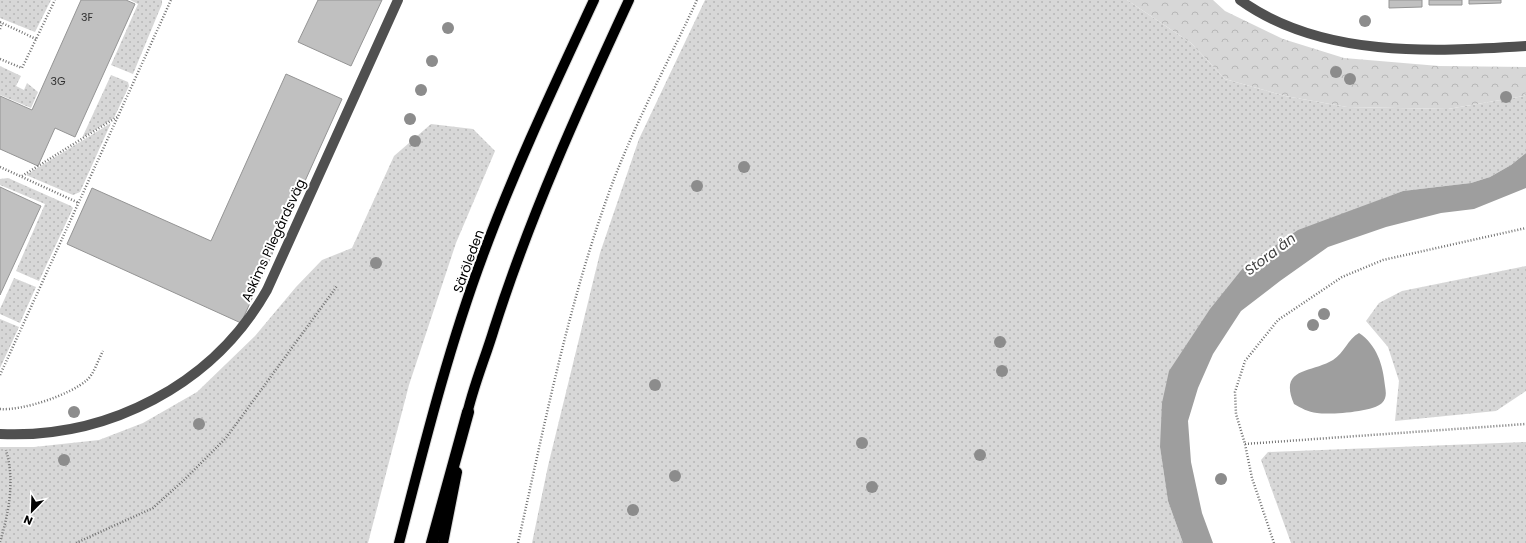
<svg xmlns="http://www.w3.org/2000/svg" width="1526" height="543" font-family="Poppins,sans-serif">
<defs>
<pattern id="grass-dots" width="8" height="8" patternUnits="userSpaceOnUse"><rect width="8" height="8" fill="#d7d7d7"/><path d="M2 2h.1M6 6h.1" fill="none" stroke="#b7b7b7" stroke-width="1.8" stroke-linecap="round"/></pattern>
<pattern id="forest-crowns" width="20" height="18" patternUnits="userSpaceOnUse"><rect width="20" height="18" fill="#d7d7d7"/><path d="M2 6a3 3 0 1 1 6 0M12 15a3 3 0 1 1 6 0" fill="none" stroke="#b7b7b7"/></pattern>
</defs>
<rect width="100%" height="100%" fill="#fff"/>
<path fill="url(#grass-dots)" d="M0,0H51L35,32L0,18Z
M130,0H162V4L133,74L111,65L138,4Z
M705,0H1127L1191,43L1225,79L1285,96L1347,107L1448,109L1524,96L1526,93V153L1511,165L1490,177L1471,183L1403,191L1354,210L1243,268L1160,447L1168,501L1183,543H532L548,466L600,253L639,139Z
M0,66L21,76L16,86L24,90L27,83L38,92L31,108L0,95Z
M111,75L128,82L129,86L114,118L82,138Z
M111,123L80,192L73,195L26,175Z
M431,124L473,129L495,151L456,243L409,385L368,543H0V447H34L99,440L143,423L197,392L255,336L296,287L322,260L352,248L394,156Z
M8,178L71,206L73,208L39,281L16,271L45,204L0,185V179Z
M1526,266V391L1496,411L1395,421L1399,381L1388,347L1366,321L1379,303L1402,291Z
M14,278L36,287L20,323L0,314V309Z
M0,319L19,327L0,368Z
M1526,442V543H1291L1261,460L1268,452Z"/>
<path fill="url(#forest-crowns)" d="M1127,0H1213L1225,11L1283,39L1344,58L1439,66L1526,67V93L1524,96L1448,109L1347,107L1285,96L1225,79L1191,43Z"/>
<path fill="#9e9e9e" d="M1526,153V188L1474,209L1441,213L1386,227L1328,247L1280,281L1241,311L1213,354L1198,388L1188,421L1191,462L1202,513L1213,543H1183L1168,501L1160,447L1162,403L1169,371L1210,309L1243,268L1298,230L1403,191L1471,183L1490,177L1511,165Z
M1359,333C1377,345 1383,365 1385,386C1386,392 1387,398 1382,403C1373,412 1330,415 1317,413C1308,412 1301,408 1294,404C1278,367 1312,373 1333,360C1344,353 1348,339 1359,333Z"/>
<path fill="#c0c0c0" stroke="#949494" d="M81,0H126L135,4L75,137L55,128L38,166L0,149V96L32,110Z
M318,0H382L351,66L298,42Z
M1389,0H1422V7L1389,8Z
M1429,0H1462V5H1429Z
M1469,0H1501V3L1469,4Z
M286,74L342,99L241,323L67,244L92,188L211,241Z
M0,187L41,206L0,295Z"/>
<g fill="none" stroke-linecap="round" stroke-linejoin="round">
<defs>
<path id="major" d="M466,419C472,389 485,359 494,329C530,216 579,108 629,0
M399,543C424,446 448,349 483,255C515,168 555,84 594,0
M443,543L457,472"/>
<path id="highway" d="M432,543L468,412"/>
</defs>
<use href="#major" stroke="#dbdbdb" stroke-width="12"/>
<use href="#highway" stroke="#dbdbdb" stroke-width="14"/>
<path stroke="#727272" stroke-width="2.5" stroke-dasharray="1 2" stroke-linecap="butt" d="M0,22L36,39
M0,29L2,23
M0,59L22,68L55,0
M0,167L79,203
M22,176L117,117
M0,375L171,0
M0,409C22,411 70,395 87,380C94,374 98,360 103,351
M1245,444L1526,424
M0,542C9,512 15,481 6,450
M76,543L153,508L184,480L226,438L337,286
M518,543C544,427 567,310 607,198C631,130 667,65 697,0
M1274,543L1252,478L1245,444L1236,414L1235,392L1245,361L1278,320L1342,277L1383,260L1526,228"/>
<path stroke="#505050" stroke-width="10" d="M1240,0C1321,58 1432,52 1526,46
M0,434C108,439 213,385 267,290L398,0"/>
<use href="#major" stroke="#000" stroke-width="10"/>
<use href="#highway" stroke="#000" stroke-width="12"/>
</g>
<g fill="#8c8c8c">
<circle cx="1365" cy="21" r="6"/>
<circle cx="448" cy="28" r="6"/>
<circle cx="432" cy="61" r="6"/>
<circle cx="1336" cy="72" r="6"/>
<circle cx="1350" cy="79" r="6"/>
<circle cx="421" cy="90" r="6"/>
<circle cx="1506" cy="97" r="6"/>
<circle cx="410" cy="119" r="6"/>
<circle cx="415" cy="141" r="6"/>
<circle cx="744" cy="167" r="6"/>
<circle cx="697" cy="186" r="6"/>
<circle cx="376" cy="263" r="6"/>
<circle cx="1324" cy="314" r="6"/>
<circle cx="1313" cy="325" r="6"/>
<circle cx="1000" cy="342" r="6"/>
<circle cx="1002" cy="371" r="6"/>
<circle cx="655" cy="385" r="6"/>
<circle cx="74" cy="412" r="6"/>
<circle cx="199" cy="424" r="6"/>
<circle cx="862" cy="443" r="6"/>
<circle cx="980" cy="455" r="6"/>
<circle cx="64" cy="460" r="6"/>
<circle cx="675" cy="476" r="6"/>
<circle cx="1221" cy="479" r="6"/>
<circle cx="872" cy="487" r="6"/>
<circle cx="633" cy="510" r="6"/>
</g>
<g text-anchor="middle" stroke-width="4" stroke-linejoin="round" paint-order="stroke">
<g font-size="11" fill="#303030">
<text x="87" y="21">3F</text>
<text x="58" y="85">3G</text>
</g>
<g font-size="13" fill="#000" stroke="#fff">
<text transform="translate(273 240) rotate(-65)" y="5">Askims Pilegårdsväg</text>
<text transform="translate(468 261) rotate(-70)" y="5">Säröleden</text>
</g>
<g font-size="14" font-style="italic" fill="#3f3f3f" stroke="#fff">
<text transform="translate(1270 254) rotate(-37)" y="5">Stora ån</text>
</g>
</g>
<g transform="translate(32 511) rotate(203)" stroke="#ffffff" stroke-width="3" paint-order="stroke">
<path d="M0-3L7 15L0 10L-7 15Z" fill="#000000"/>
<text y="-6" font-size="11" font-weight="bold" text-anchor="middle" fill="#000000">N</text>
</g>
</svg>
